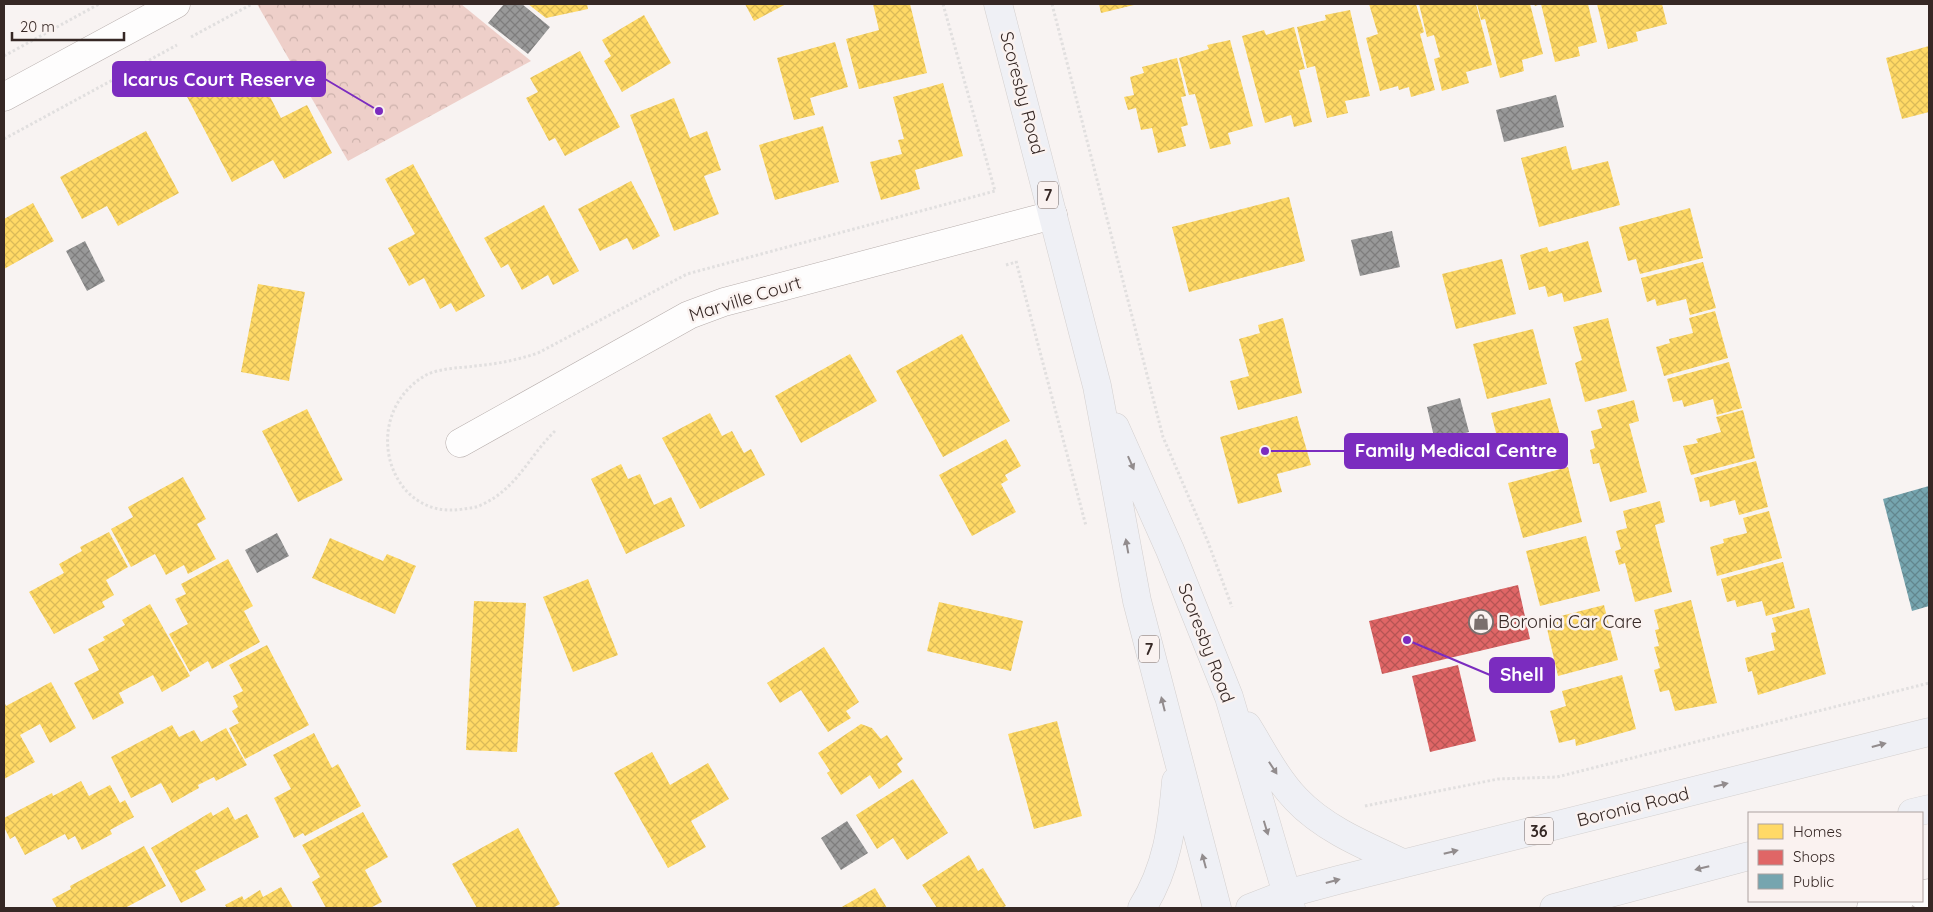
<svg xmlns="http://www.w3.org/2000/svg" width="1933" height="912" font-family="Quicksand,sans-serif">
<defs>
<pattern id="park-crowns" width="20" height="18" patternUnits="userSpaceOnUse" patternTransform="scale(1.25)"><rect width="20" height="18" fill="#eecfc9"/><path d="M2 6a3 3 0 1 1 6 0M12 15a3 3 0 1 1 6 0" fill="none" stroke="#cdb2ac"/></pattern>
<pattern id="homes-cross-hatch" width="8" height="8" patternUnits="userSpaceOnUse" patternTransform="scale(1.25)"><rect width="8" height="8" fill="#ffd966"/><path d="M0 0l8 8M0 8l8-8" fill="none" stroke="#dbba58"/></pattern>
<pattern id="shops-cross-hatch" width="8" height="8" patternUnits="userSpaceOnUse" patternTransform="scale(1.25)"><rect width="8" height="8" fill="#e06666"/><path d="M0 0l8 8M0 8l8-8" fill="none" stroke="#b65454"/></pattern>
<pattern id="public-cross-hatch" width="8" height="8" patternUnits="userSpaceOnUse" patternTransform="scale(1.25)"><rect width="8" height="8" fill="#76a5af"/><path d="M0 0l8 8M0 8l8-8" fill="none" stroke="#62868e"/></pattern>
<pattern id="industry-cross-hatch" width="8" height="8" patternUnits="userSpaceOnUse" patternTransform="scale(1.25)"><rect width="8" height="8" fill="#999"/><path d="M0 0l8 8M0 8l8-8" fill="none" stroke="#7e7d7d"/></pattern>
</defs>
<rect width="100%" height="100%" fill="#f8f3f2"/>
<path fill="url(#park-crowns)" d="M257,4H461L531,61L348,161Z"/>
<path fill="url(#homes-cross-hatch)" d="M528,4H587L588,9L546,18Z
M745,4H786L754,21Z
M873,4H910L927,73L859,89L846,39L879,30Z
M1099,4H1138L1101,13Z
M1369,4H1416L1424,32L1420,34L1435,90L1411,97L1409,87L1399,90L1398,86L1380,91L1366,38L1378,34Z
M1419,4H1476L1492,65L1466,72L1469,83L1442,91L1434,59L1440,57L1434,35L1427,37Z
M1477,4H1530L1543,54L1522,60L1524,71L1500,78L1485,19L1481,20Z
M1534,4H1588L1597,42L1578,47L1580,56L1555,62L1541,4L1535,6Z
M1597,4H1662L1667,24L1636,32L1638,41L1608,49Z
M1350,10L1370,96L1345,101L1348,113L1327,118L1315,66L1307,68L1297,27L1326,20L1325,15Z
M644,15L671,63L622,92L604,61L611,56L602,40Z
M1294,27L1305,69L1299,70L1312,122L1294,127L1291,115L1265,123L1242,36L1264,30L1266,35Z
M1230,40L1253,126L1228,133L1231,144L1210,149L1195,94L1189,95L1179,58L1209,49L1207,45Z
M835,42L848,87L810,98L815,115L794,120L777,58Z
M1929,46V112L1902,119L1886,58Z
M580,51L620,127L565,156L555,138L549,141L526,98L538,92L530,78Z
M1177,58L1186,96L1181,97L1188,125L1181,127L1186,146L1158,153L1152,128L1141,130L1136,108L1128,110L1124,97L1134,95L1130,77L1144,73L1142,67Z
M254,66L281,118L307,105L332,153L284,179L273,160L232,182L185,93L223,73L228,81Z
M943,83L963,156L915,170L920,189L881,200L870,162L902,154L898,140L904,139L893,97Z
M674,98L690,138L707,131L721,170L704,176L719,214L674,231L630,115Z
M823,126L839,182L775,200L759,145Z
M146,131L179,193L118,226L107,206L82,219L60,177Z
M1566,146L1572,170L1608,161L1620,205L1539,227L1521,158Z
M413,164L485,296L456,312L451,303L440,309L424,278L409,286L388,248L415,234L385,179Z
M631,181L660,236L633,250L627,238L600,251L578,209Z
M1289,197L1305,261L1189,292L1172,227Z
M33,203L54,241L4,269V219Z
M544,205L579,271L553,285L548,275L522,290L508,264L501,268L484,238Z
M1690,208L1703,258L1640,274L1636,259L1628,261L1619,227Z
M1588,241L1602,292L1564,302L1562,293L1548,297L1545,286L1529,290L1520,255L1547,247L1549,252Z
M1502,259L1516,314L1456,329L1442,274Z
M1703,262L1716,308L1690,315L1686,299L1657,306L1655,299L1647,302L1641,278Z
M258,284L305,292L289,381L241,372Z
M1715,311L1728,358L1664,376L1656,347L1670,343L1669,339L1693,333L1689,318Z
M1283,318L1302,393L1238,410L1230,381L1249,376L1239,339L1260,333L1258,325Z
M1608,318L1627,391L1585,402L1575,363L1582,360L1573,327Z
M1533,329L1547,384L1487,399L1473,344Z
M962,334L1010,421L943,457L896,371Z
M850,354L877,401L801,443L775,396Z
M1729,362L1742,408L1717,415L1713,399L1684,407L1682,400L1673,402L1667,379Z
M1550,398L1565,453L1505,468L1491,413Z
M1634,400L1639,421L1629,424L1647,492L1610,502L1599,463L1593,464L1590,450L1595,448L1591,431L1602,428L1597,410Z
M307,409L343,480L298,502L262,431Z
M1743,410L1755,458L1691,475L1683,446L1698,443L1696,439L1721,432L1716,417Z
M710,413L722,436L732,431L744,453L751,449L765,475L700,509L662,438Z
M1297,416L1311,465L1277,474L1282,492L1238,504L1220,437Z
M1006,439L1021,466L1005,475L1008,480L1001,484L1016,512L972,536L939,475Z
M1756,461L1768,507L1739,515L1735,500L1710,507L1709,500L1700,502L1694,478Z
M621,464L628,479L640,474L654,505L671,497L685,526L626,554L591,479Z
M1568,467L1582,522L1523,538L1508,483Z
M183,477L206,519L197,524L216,559L188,574L184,565L166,575L155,554L131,567L111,529L133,517L128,507Z
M1660,501L1665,522L1655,525L1672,592L1635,602L1625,563L1619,565L1615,551L1621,549L1616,531L1627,528L1623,511Z
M1769,511L1782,558L1717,576L1710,547L1724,543L1723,539L1747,533L1743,518Z
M109,532L128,567L106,580L114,595L102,602L105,607L54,634L29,592L64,573L59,564L82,551L80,547Z
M1586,536L1600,591L1540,606L1526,551Z
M330,538L383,561L387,554L416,566L395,614L312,578Z
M228,559L253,606L244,611L260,642L212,669L208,661L190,672L169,634L188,624L175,599L186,594L181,584Z
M1783,562L1795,608L1766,616L1762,601L1737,607L1735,600L1727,602L1721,579Z
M588,579L618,655L573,672L543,597Z
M1691,600L1717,703L1675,711L1669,690L1660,692L1654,670L1660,668L1654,647L1659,646L1655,630L1659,629L1654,610Z
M474,601L526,603L517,752L466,750Z
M939,602L1023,621L1011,671L927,651Z
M150,604L190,676L162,692L153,675L119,693L124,703L93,720L74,683L99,670L88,649L105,640L103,637L125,625L122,620Z
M1604,605L1618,660L1558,676L1545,620Z
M1809,608L1826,674L1758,695L1752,671L1748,672L1745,658L1775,650L1771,633L1776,632L1772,618Z
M267,645L309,725L245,759L229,728L239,723L232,711L238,707L233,696L243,691L229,665Z
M824,647L859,702L846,711L851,718L828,732L801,690L780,703L767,683Z
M1622,675L1636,729L1576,746L1575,739L1559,743L1550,711L1566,706L1562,691Z
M51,682L76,728L50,743L40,724L20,735L35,762L4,779V701L6,706Z
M1057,721L1082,816L1034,829L1008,734Z
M861,724L872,728L881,739L887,735L903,759L897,764L902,772L879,789L870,775L841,795L827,773L830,771L818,753Z
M172,725L179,737L194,730L201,742L226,728L247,765L216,781L214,777L198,785L199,788L172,803L161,783L131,798L111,757Z
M314,733L332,768L338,764L361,806L305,836L303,833L294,838L274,798L291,789L273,755Z
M652,752L670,785L708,763L729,799L691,821L706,847L668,868L614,773Z
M913,779L948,833L907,860L893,838L877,849L856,815Z
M81,781L89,796L110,785L120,803L125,800L134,817L110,830L112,834L82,850L75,836L68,840L65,834L25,855L15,836L10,839L4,827V818L52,793L53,796Z
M228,807L235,820L247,814L259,837L195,871L206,890L181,903L151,848L211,812L213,816Z
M363,812L388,857L365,870L382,902L370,908H326L312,882L320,877L302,845Z
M518,828L560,904L553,908H477L452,864Z
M144,846L166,886L125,908H57L52,899L71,889L70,886Z
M969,855L978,871L983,868L1006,906L1002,908H937L922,885Z
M281,887L293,908H227L225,905L242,896L244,900L260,890L263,897Z
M875,888L887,908H840Z"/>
<path fill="url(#shops-cross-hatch)" d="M1518,585L1530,639L1382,674L1369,621Z
M1458,665L1476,741L1430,752L1412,676Z"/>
<path fill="url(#public-cross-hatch)" d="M1929,486V606L1912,611L1883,499Z"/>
<path fill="url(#industry-cross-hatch)" d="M504,4H522L550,27L528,54L488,23Z
M1556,95L1564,127L1504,142L1496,110Z
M1392,231L1400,267L1360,276L1351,240Z
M85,241L105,281L87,291L66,251Z
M1460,398L1469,432L1435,441L1427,407Z
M277,533L289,556L257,573L245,550Z
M847,821L868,853L841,870L821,838Z"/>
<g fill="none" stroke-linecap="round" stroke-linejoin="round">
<defs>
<path id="minor" d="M4,97L176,4
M460,443L689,315L724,302L1053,215
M1922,895L1929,893
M1871,908L1899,901"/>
<path id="major" d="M998,4L1097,386L1137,601L1217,908
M1115,427L1170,550L1229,697L1291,908
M1247,726C1262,750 1276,778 1296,799C1324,829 1366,846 1403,863
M1912,813L1929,809
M1142,908C1167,868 1172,828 1176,781
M1250,908L1286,894L1338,880L1929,732
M1554,908L1749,856"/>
</defs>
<use href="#minor" stroke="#b7aeac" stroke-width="29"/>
<use href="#major" stroke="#d4d0cf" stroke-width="29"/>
<path stroke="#e1dfdf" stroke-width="3" stroke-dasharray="2.5 2.5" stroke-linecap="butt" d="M943,4L995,191
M1052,4L1163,437L1208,542L1232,607
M191,37L252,4
M4,56L99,4
M4,139L177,45
M1016,261L1086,526
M1006,265L1016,262
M555,431C529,456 517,489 481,505C476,508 469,508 463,509C388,522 357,415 426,375C440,368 460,368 475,366C497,364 517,360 538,353L687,274L995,191
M1365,806L1498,779L1557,777L1929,683"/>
<use href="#minor" stroke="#fefdfd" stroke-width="28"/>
<use href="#major" stroke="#eff0f5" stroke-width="28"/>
</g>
<defs><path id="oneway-solid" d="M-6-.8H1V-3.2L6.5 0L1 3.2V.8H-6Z" transform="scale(1.25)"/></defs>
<g fill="#928c8d">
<use href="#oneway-solid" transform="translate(1131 463) rotate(66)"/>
<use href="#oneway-solid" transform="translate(1127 546) rotate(-100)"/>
<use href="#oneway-solid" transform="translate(1163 704) rotate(-104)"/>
<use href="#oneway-solid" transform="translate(1879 745) rotate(-15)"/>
<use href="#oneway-solid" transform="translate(1273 768) rotate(57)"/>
<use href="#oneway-solid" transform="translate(1721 785) rotate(-14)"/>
<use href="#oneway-solid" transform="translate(1266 828) rotate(73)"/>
<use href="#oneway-solid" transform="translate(1451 852) rotate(-14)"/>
<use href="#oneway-solid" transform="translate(1204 861) rotate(-105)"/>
<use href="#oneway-solid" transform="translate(1702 868) rotate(166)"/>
<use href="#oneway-solid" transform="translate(1333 881) rotate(-15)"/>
</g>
<defs>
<symbol id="shop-ring" viewBox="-11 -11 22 22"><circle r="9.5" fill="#faf2f0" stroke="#7a6f6d" stroke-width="1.5"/><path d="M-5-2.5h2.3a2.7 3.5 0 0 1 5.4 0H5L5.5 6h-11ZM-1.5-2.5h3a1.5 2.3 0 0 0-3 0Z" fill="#7a6f6d"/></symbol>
</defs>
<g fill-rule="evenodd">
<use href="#shop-ring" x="1467" y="608" width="28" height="28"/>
</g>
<g text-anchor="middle" stroke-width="5" stroke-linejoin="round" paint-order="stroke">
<g fill="#faf2f0" stroke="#716562" stroke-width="1">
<rect x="1038" y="181.5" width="20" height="27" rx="4"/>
<rect x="1139" y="635.5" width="20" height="27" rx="4"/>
<rect x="1525" y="817.5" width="28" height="27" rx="4"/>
</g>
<g font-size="16" font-weight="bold" fill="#362825">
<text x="1048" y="201">7</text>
<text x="1149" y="655">7</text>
<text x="1539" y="837">36</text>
</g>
<g font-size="18" fill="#362825" stroke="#faf2f0">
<text transform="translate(1022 93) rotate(75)" y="6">Scoresby Road</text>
<text transform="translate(745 299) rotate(-17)" y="6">Marville Court</text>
<text transform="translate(1206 643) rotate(69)" y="6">Scoresby Road</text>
<text transform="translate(1633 807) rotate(-14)" y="6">Boronia Road</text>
</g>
<g font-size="18" fill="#362825" stroke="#faf2f0" text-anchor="start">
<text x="1498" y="628">Boronia Car Care</text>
</g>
</g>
<path fill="none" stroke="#7b2cbf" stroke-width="2" d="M379 111L325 79M1265 451L1345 451M1407 640L1490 675"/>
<g fill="#7b2cbf" stroke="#faf2f0" stroke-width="2">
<circle cx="379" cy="111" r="5"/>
<circle cx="1265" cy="451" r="5"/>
<circle cx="1407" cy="640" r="5"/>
</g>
<g fill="#7b2cbf" stroke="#7b2cbf" stroke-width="2">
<rect x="113" y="62" width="212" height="34" rx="5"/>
<rect x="1345" y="434" width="222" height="34" rx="5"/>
<rect x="1490" y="658" width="64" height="34" rx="5"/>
</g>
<g font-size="19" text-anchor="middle" font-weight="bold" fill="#fff">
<text x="219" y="86">Icarus Court Reserve</text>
<text x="1456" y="457">Family Medical Centre</text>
<text x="1522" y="681">Shell</text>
</g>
<rect width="1933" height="912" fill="none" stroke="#362825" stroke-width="10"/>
<rect x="1748" y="812" width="175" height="90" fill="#faf2f0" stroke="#aca19f"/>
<rect x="1758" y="824" width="25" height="15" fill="#ffd966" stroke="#aca19f"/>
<text x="1793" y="837" font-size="15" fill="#362825">Homes</text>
<rect x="1758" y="850" width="25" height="15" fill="#e06666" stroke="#aca19f"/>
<text x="1793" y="862" font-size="15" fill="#362825">Shops</text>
<rect x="1758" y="874" width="25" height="15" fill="#76a5af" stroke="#aca19f"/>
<text x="1793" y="887" font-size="15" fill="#362825">Public</text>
<path d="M12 32v8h112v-8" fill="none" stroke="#362825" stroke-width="2.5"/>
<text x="20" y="32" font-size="15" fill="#362825" stroke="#faf2f0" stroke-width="4" paint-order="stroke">20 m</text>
</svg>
